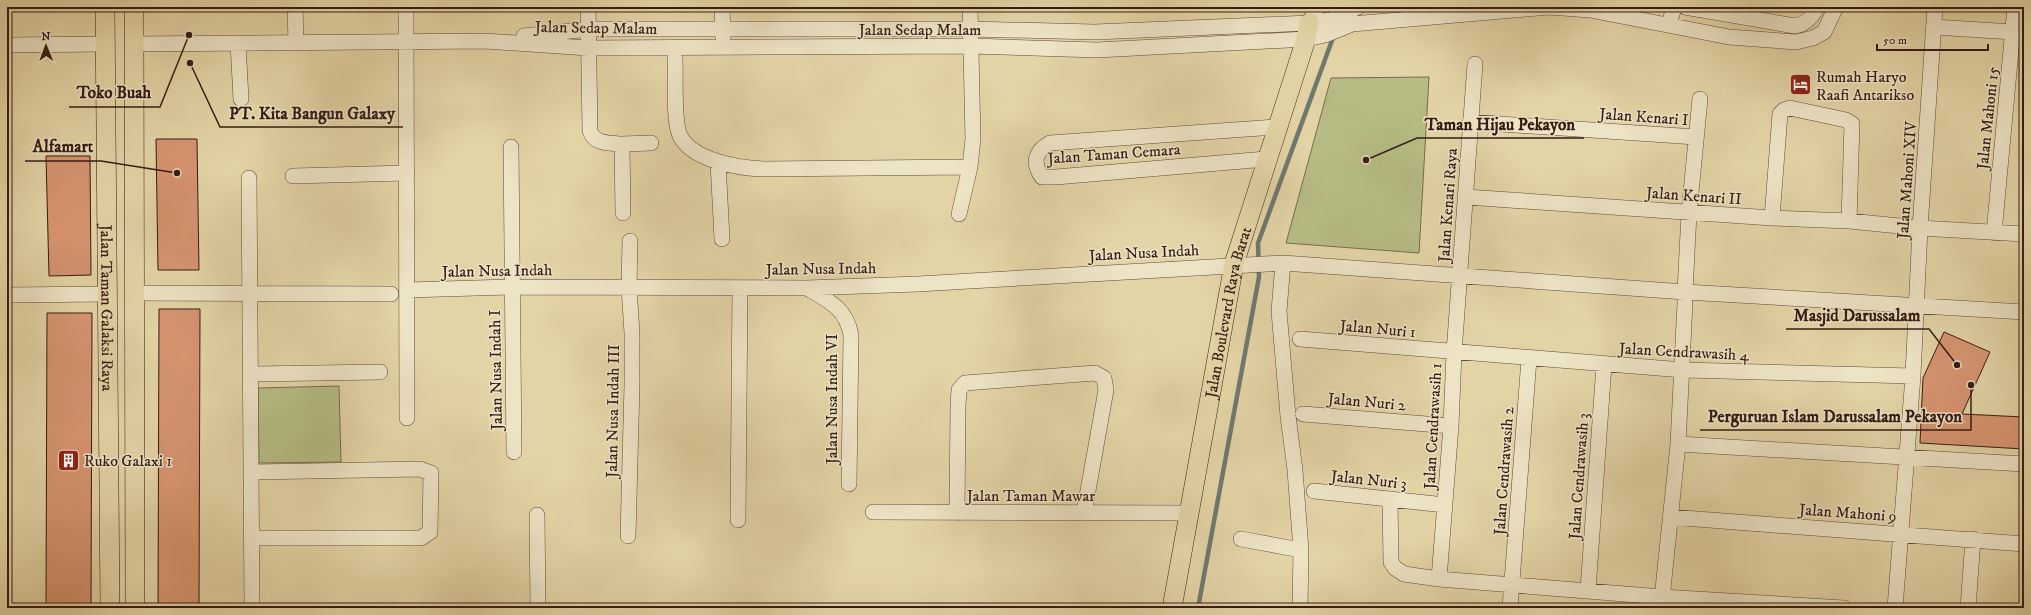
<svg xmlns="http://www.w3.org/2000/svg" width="2031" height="615" font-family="'IM FELL DW Pica',serif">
<rect width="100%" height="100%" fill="#e3d4a6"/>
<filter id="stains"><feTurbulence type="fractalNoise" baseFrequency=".005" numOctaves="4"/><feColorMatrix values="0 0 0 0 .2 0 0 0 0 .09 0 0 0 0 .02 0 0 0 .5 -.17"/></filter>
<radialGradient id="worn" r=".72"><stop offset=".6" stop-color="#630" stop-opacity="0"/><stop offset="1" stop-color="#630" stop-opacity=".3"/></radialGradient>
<path fill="#b6bc84" stroke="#766c4c" d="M1429,77L1419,253L1286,243L1331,78Z
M339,386L341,462L259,463L258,388Z"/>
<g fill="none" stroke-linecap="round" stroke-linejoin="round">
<path stroke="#6f7970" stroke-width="4.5" d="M1198,608L1259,277L1258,243L1334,35"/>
</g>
<path fill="#d79472" stroke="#351c14" d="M156,139H197L199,270H158Z
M46,156H90L91,275L49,276Z
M159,309H200L199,608H158Z
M47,313H92L91,607H46Z
M1944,332L1990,352L1962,414L2024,417V449L1920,443L1923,378Z"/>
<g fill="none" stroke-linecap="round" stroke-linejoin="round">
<defs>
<path id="minor" d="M295,7L296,42
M406,7L407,418
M588,7L590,131C594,144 610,143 622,144L623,213
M722,7L723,38
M1685,7L1795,26C1806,24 1812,18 1817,7
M1309,23L1318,7
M1669,25L1674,7
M1934,27L2013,32
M524,36L588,29H970L1095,32L1309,23L1331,20L1358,7
M238,43L241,99
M134,44L485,41L588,48L971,46L1097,50L1306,39L1325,35L1352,24L1549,7L1590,10L1729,37L1796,42L1813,38L1824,32L1836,7
M7,45L105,44
M675,59C676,77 673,121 680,136C693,161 739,168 763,169L970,167
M1470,122L1696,137
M622,144L651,143
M511,147L514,452
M1266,159L1056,177H1042C1032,163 1035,151 1050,143L1277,127
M718,162L722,239
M293,176L407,173
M249,178L252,608
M1466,197L1772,218L1849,221L1920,228L2024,234
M959,214L970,167L973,139L970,7
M1772,218L1780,114L1784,110L1790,108L1846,120L1852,124L1849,221
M1994,233L2015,7
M1283,263L1279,311L1288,416L1295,470L1301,550L1300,608
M807,288C829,301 846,308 851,335L849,484
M408,290L512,287L807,288L918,284L1283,263L1685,292L2024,312
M1685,292L1689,213L1700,99
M134,293L391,294
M7,295L107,294
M1300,339L1683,370L1913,376
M250,374L380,372
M1303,414L1451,426
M1678,444L2024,464
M251,472L420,469L431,473L430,532L421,538H251
M1314,491L1445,505
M1390,499L1391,562L1395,568L1404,574L1439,579L1662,597L1844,608
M873,512L1190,513
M957,513L958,406L959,390L965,383L1095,373L1104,378L1106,390L1084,513
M537,515L538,608
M1670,517L2024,544
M738,520L740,288
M628,536L632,385V333L629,287L630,241
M1241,539L1301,550
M1439,579L1451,426L1454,353L1475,64
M1588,590L1604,365
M1510,608L1529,359
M1661,608L1678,444L1685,303
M1895,608L1913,376L1920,228L1935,7
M1968,608L1973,539"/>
<g id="major">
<path id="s1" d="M105,7L110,608"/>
<path d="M134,7L135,608"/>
<path id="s2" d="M1172,608L1234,264L1306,39L1309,23"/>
</g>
</defs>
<use href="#minor" stroke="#604a38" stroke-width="16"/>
<use href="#major" stroke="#351c14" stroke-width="20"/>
<use href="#minor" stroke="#ede3c5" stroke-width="15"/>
<use href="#major" stroke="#e3d4a6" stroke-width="19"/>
</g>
<defs>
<symbol id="hotel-square" viewBox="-11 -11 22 22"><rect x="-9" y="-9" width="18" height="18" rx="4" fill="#8f2418" stroke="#ede3c5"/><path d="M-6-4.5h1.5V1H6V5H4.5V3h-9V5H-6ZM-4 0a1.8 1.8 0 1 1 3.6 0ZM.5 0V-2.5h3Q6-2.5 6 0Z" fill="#fff"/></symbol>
<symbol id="building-square" viewBox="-11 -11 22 22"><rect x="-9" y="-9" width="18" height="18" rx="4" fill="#8f2418" stroke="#ede3c5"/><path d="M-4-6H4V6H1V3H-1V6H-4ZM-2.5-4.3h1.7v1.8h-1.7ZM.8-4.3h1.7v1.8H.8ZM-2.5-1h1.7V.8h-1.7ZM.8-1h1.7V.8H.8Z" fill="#fff"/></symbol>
</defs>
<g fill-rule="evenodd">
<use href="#hotel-square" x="1788" y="72" width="25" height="25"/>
<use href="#building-square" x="56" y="448" width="25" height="25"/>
</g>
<g text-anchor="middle" stroke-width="3" stroke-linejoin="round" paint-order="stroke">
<g font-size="16" fill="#351c14" stroke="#ede3c5">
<text transform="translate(596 27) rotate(1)" y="6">Jalan Sedap Malam</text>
<text x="920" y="35">Jalan Sedap Malam</text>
<text transform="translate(1644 116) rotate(4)" y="6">Jalan Kenari I</text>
<text transform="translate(1987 118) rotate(-84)" y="6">Jalan Mahoni 15</text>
<text transform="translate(1114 153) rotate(-4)" y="6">Jalan Taman Cemara</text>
<text transform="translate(1906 180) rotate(-86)" y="6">Jalan Mahoni XIV</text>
<text transform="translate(1694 195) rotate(4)" y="6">Jalan Kenari II</text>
<text transform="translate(1447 205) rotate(-86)" y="6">Jalan Kenari Raya</text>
<text transform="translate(1144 252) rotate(-3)" y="6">Jalan Nusa Indah</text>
<text transform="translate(821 268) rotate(-1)" y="6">Jalan Nusa Indah</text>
<text transform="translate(497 270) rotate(-1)" y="6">Jalan Nusa Indah</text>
<text dy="6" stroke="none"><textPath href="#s1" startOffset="301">Jalan Taman Galaksi Raya</textPath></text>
<text dy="6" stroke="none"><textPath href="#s2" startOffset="301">Jalan Boulevard Raya Barat</textPath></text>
<text transform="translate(1378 328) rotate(5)" y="6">Jalan Nuri 1</text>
<text transform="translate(1684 351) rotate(3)" y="6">Jalan Cendrawasih 4</text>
<text transform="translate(495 370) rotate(-91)" y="6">Jalan Nusa Indah I</text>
<text transform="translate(831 399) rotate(-90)" y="6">Jalan Nusa Indah VI</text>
<text transform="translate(1367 401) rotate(5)" y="6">Jalan Nuri 2</text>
<text transform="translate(612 411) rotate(-89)" y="6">Jalan Nusa Indah III</text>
<text transform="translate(1432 426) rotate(-87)" y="6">Jalan Cendrawasih 1</text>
<text transform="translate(1503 471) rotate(-86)" y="6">Jalan Cendrawasih 2</text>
<text transform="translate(1578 476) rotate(-86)" y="6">Jalan Cendrawasih 3</text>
<text transform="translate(1369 479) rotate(6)" y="6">Jalan Nuri 3</text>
<text x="1031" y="501">Jalan Taman Mawar</text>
<text transform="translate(1848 512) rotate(4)" y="6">Jalan Mahoni 9</text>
</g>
<g font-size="16" fill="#351c14" stroke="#ede3c5" text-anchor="start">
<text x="1816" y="82">Rumah Haryo<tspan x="1816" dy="18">Raafi Antarikso</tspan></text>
<text x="84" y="466">Ruko Galaxi 1</text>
</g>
</g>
<path fill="none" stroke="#351c14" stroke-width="1.5" d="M189 35L160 107H69M190 63L220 127H403M1366 160L1417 138H1584M177 173L101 161H25M1957 365L1929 329H1786M1971 385L1971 430H1700"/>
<g fill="#351c14" stroke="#ede3c5" stroke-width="1.5">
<circle cx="189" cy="35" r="4"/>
<circle cx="190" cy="63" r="4"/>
<circle cx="1366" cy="160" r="4"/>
<circle cx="177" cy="173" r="4"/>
<circle cx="1957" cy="365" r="4"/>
<circle cx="1971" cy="385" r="4"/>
</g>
<g font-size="17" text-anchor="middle" font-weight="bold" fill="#351c14" stroke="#ede3c5" stroke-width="3" stroke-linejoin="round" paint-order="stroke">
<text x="114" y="98">Toko Buah</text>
<text x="312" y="119">PT. Kita Bangun Galaxy</text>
<text x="1500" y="130">Taman Hijau Pekayon</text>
<text x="63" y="152">Alfamart</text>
<text x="1857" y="321">Masjid Darussalam</text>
<text x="1835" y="422">Perguruan Islam Darussalam Pekayon</text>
</g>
<rect width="2031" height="615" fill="none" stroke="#e3d4a6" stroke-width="24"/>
<rect x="8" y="8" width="2015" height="599" fill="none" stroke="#351c14" stroke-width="2"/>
<rect x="12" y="12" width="2007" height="591" fill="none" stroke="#351c14"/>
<g transform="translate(46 46) rotate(359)" stroke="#ede3c5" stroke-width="3" paint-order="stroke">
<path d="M0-3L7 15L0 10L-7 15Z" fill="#351c14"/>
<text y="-6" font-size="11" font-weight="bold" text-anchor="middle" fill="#351c14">N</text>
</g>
<path d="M1877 44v6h111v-6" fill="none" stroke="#351c14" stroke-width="2"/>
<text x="1883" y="44" font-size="12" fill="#351c14" stroke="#ede3c5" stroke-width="3" paint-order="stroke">50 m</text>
<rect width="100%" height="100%" filter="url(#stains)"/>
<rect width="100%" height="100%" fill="url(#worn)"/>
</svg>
